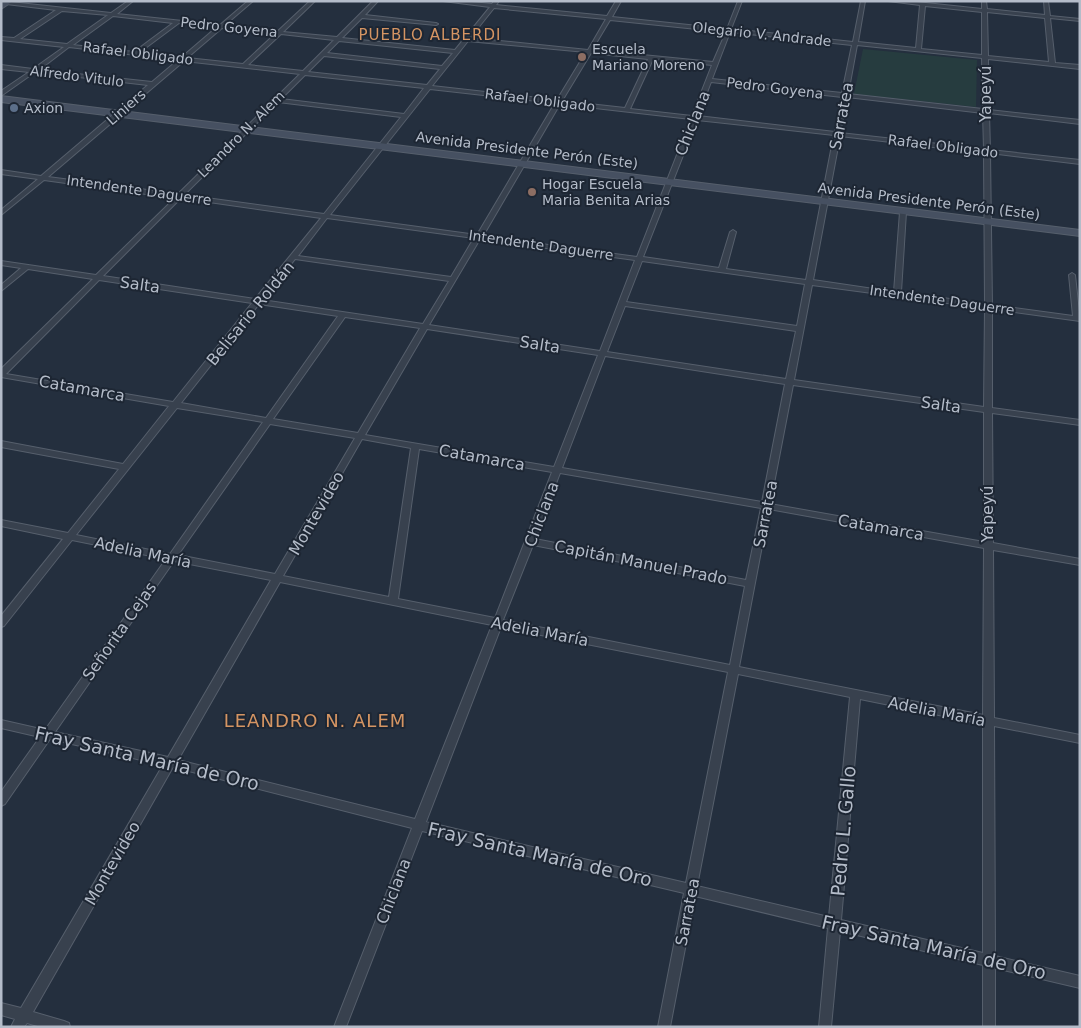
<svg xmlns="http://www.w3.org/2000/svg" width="1081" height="1028" font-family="'DejaVu Sans',sans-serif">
<rect width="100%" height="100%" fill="#242f3e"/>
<path fill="#263c3f" d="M863,49L977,60L976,107L854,94Z"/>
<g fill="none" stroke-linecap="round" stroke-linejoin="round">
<defs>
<path id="street" d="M1,1L111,13L128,1H133L117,14L220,25L248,1H253L225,25L278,31L310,1H315L283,32L337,37L373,1H378L365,15L436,23L438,24L436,25L362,18L342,38L455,50L490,7L443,1H461L492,4L494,1H499L496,5L607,16L616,1H621L612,17L727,29L738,1H742L731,29L853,42L861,1H865L858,42L916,48L920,5L888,1H907L982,9V1H986L987,9L1045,15L1044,1H1048L1050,16L1080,19V21L1050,18L1055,63L1080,65V69L988,59L989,110L1080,120V124L989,113L990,150L1080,160V164L990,153L992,305L1073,316L1069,275L1072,273L1075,275L1080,321L992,309V408L1080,420V425L992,413L993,543L1080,559V565L993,550L994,718L1080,735V743L994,726L995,956L1080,976V988L995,968V1027H983V965L840,931L831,1027H819L828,928L695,896L670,1027H658L684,893L422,831L346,1027H334L412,828L173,767L33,1012L64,1021L69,1023L70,1027H41L27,1023L24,1027H11L15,1019L1,1015V1003L21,1008L163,765L50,739L5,804L1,806V792L40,737L1,728V720L45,730L166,559L72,540L4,626L1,627V616L63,539L1,526V520L68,533L119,469L1,447V441L123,464L169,406L1,377V369L93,279L28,269L1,291V285L21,268L1,265V261L96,275L175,198L44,180L1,215V210L38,179L1,174V170L41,176L148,85L35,72L1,96V91L29,72L1,69V65L33,69L64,47L1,40V37L14,38L56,10L6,4L1,3ZM925,6L982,12V55L921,49ZM494,8L606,19L588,50L470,38ZM62,11L108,15L67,44L20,39ZM987,12L1045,18L1049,62L988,56ZM113,16L173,23L134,52L73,45ZM610,20L726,32L713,62L592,50ZM179,23L217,27L182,57L140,52ZM222,28L275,34L243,64L187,58ZM730,32L852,45L842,93L712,79ZM281,34L334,40L303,71L248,65ZM339,41L453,53L442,66L327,53ZM468,41L586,52L557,100L432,86ZM857,45L982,58L983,109L848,94ZM69,47L178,60L152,82L39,70ZM591,53L648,59L625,108L562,101ZM324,56L440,69L427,85L308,72ZM653,59L712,65L692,116L630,109ZM184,61L300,74L178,194L48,177ZM305,75L424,88L404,114L281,99ZM711,82L842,97L835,132L698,116ZM430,89L555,103L477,235L330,215ZM847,97L983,113L984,149L840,133ZM278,102L401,117L324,214L184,195ZM560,104L691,119L637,257L483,236ZM697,120L834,135L806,280L726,269L736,232L733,230L730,232L719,268L643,257ZM840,136L984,153L985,304L901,292L906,212L903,210L900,212L894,292L813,280ZM181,198L321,218L255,299L103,276ZM327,218L474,238L451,277L298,256ZM480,239L635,260L600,351L429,325ZM295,259L449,281L423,324L262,300ZM642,261L805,284L797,326L626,302ZM99,280L252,303L173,402L6,374ZM812,285L985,308L984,407L794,380ZM259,304L338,316L266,418L181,403ZM625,306L796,331L786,379L607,352ZM345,317L420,328L358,433L273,419ZM427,329L598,355L554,467L365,435ZM605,356L785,384L762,502L562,468ZM793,385L984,412V542L770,504ZM177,408L263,422L170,554L76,535ZM270,424L355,438L275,574L178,555ZM362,439L411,448L389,597L283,576ZM419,449L552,472L495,618L398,599ZM560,473L761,508L746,580L535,539ZM769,509L984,548L983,715L739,667ZM533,545L745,586L730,665L503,620ZM174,561L271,580L168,757L55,732ZM280,582L492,625L415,819L178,760ZM501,627L728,672L686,883L426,822ZM738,674L850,697L829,917L697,886ZM860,699L983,724V953L841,920Z"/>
<path id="secondary" d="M4,1H13L1,9V3Z
M1,96L1080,230V236L1,102Z"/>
</defs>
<use href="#street" stroke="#565f6c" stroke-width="2"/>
<use href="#secondary" stroke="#565f6c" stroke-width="2"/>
<use href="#street" fill="#38414e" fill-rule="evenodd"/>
<use href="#secondary" fill="#465061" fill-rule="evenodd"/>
</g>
<g fill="#8d6e63" stroke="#1d2633" stroke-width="2">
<circle cx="582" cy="57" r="5"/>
<circle cx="532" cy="192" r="5"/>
</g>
<circle fill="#5c6f8a" stroke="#1d2633" stroke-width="2" cx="14" cy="108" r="5"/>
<g text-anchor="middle" stroke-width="4" stroke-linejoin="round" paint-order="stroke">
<g font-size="14" fill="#b4bcc9" stroke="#1d2633">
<text transform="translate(229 27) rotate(6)" y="5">Pedro Goyena</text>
<text transform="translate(762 34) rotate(6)" y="5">Olegario V. Andrade</text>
<text transform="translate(138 53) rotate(7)" y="5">Rafael Obligado</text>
<text transform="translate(77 76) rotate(7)" y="5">Alfredo Vitulo</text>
<text transform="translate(775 88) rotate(7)" y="5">Pedro Goyena</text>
<text transform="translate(540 100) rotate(7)" y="5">Rafael Obligado</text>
<text transform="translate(126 107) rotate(-41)" y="5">Liniers</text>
<text transform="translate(241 134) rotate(-45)" y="5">Leandro N. Alem</text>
<text transform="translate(943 146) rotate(7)" y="5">Rafael Obligado</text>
<text transform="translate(527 150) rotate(7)" y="5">Avenida Presidente Perón (Este)</text>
<text transform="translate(139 190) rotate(8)" y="5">Intendente Daguerre</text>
<text transform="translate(929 201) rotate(7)" y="5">Avenida Presidente Perón (Este)</text>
<text transform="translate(541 245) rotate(8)" y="5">Intendente Daguerre</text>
<text transform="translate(942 300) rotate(8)" y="5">Intendente Daguerre</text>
</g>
<g font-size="14" fill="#b4bcc9" stroke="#1d2633" text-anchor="start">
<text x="592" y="54">Escuela<tspan x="592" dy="16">Mariano Moreno</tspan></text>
<text x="24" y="113">Axion</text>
<text x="542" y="189">Hogar Escuela<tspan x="542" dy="16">Maria Benita Arias</tspan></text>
</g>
<g font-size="15" letter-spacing="1" fill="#d59563" stroke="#1d2633">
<text x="430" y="40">PUEBLO ALBERDI</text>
</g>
<g font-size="16" fill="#b4bcc9" stroke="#1d2633">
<text transform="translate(985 94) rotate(-90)" y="6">Yapeyú</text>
<text transform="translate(841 116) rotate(-79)" y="6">Sarratea</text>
<text transform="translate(692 123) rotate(-68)" y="6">Chiclana</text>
<text transform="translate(140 284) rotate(8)" y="6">Salta</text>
<text transform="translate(250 313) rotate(-51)" y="6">Belisario Roldán</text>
<text transform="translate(540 344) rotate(9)" y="6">Salta</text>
<text transform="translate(82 388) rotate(10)" y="6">Catamarca</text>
<text transform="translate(941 404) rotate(8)" y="6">Salta</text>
<text transform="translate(482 457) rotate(10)" y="6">Catamarca</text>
<text transform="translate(316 513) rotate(-60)" y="6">Montevideo</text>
<text transform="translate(541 514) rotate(-69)" y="6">Chiclana</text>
<text transform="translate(765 514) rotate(-79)" y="6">Sarratea</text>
<text transform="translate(987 514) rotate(-90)" y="6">Yapeyú</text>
<text transform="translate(881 527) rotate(10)" y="6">Catamarca</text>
<text transform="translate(143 552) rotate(12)" y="6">Adelia María</text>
<text transform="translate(641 562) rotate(11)" y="6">Capitán Manuel Prado</text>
<text transform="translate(119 631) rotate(-55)" y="6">Señorita Cejas</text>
<text transform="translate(540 631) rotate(11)" y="6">Adelia María</text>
<text transform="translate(937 711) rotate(11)" y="6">Adelia María</text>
<text transform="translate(112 863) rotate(-60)" y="6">Montevideo</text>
<text transform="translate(393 891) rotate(-69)" y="6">Chiclana</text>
<text transform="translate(687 912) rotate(-79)" y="6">Sarratea</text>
</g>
<g font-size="18" letter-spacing="1" fill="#d59563" stroke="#1d2633">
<text x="315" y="727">LEANDRO N. ALEM</text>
</g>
<g font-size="19" fill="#b4bcc9" stroke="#1d2633">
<text transform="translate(147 758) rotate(13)" y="7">Fray Santa María de Oro</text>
<text transform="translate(843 831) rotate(-85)" y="7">Pedro L. Gallo</text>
<text transform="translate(540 854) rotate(13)" y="7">Fray Santa María de Oro</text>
<text transform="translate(934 947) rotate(13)" y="7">Fray Santa María de Oro</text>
</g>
</g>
<rect width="1081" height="1028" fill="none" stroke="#b4bcc9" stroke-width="5"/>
</svg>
